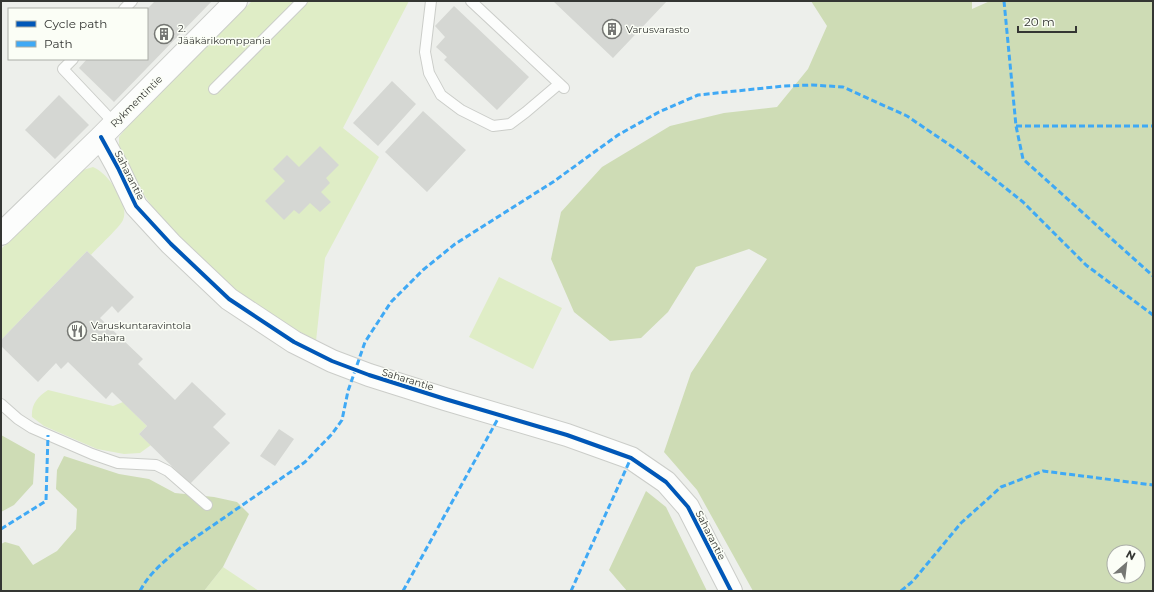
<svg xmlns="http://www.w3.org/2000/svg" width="1154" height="592" font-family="Montserrat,sans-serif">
<rect width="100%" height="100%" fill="#edefeb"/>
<path fill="#dfedc6" d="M252,1H409L343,128L379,157L325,258L316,341L271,315L238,293L169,230L144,195L119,148V137L126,128Z
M93,167C108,173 130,204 123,220C120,227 97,248 91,255L87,251L1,340V249L83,170Z
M499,277L562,308L533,369L469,337Z
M48,390L113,406L123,402L147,426L139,434L151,445L140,453L124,454L97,449L44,426L32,417C31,405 37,397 48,390Z
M223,567L259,591H204Z"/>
<path fill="#cedcb5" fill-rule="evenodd" d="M811,1H972V9L990,1H1153V591H753L697,490L664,452L691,373L767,259L749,249L696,267L668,312L641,338L610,341L574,312L551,259L561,212L602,167L670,126L724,113L777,107L808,69L827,26ZM1114,552H1138V576H1114Z
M1,435L35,454L33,484L14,505L1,512Z
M64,456L119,474L149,479L175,493L214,497L237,502L249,514L223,567L204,591H1V544L5,542L19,546L33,565L57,551L76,529L77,509L56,489L57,470Z
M646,491L666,507L707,591H627L609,570Z"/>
<path fill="#d5d7d3" d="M152,1H212L114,102L79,68L87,59H147V9L154,2Z
M553,1H667L613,58Z
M454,6L529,77L497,110L444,60L447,57L436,47L445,37L435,26Z
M392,81L416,104L378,146L353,123Z
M59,95L89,125L55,159L25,130Z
M423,111L466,150L427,192L385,152Z
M320,146L339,165L326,178L330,183L321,192L331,202L320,212L310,203L299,214L294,210L284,220L265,201L285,181L273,169L287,155L299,167Z
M87,251L134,297L118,313L112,306L100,318L143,359L138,364L175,400L192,382L226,414L213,427L230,443L190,484L139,434L147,426L112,392L106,399L68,362L61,369L56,363L38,382L1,346V340Z
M279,429L294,439L275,466L260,456Z"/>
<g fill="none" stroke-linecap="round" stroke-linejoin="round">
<defs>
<path id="service" d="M431,1L425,52L429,73L441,95L461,110L493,126L510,124L526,112L559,84
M471,1L564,88
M124,9L132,1
M73,59L63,69L115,124
M214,89L302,1
M1,404L18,419L32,428L92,454L118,463L156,465L168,471L207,505"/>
<path id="tertiary" d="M101,137L118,168L136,206L171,244L229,299L294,342L332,361L369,375L445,399L567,435L631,458L666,482L688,507L731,591
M1,234L101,137L236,1"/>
</defs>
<use href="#service" stroke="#cbcdc9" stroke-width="12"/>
<use href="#tertiary" stroke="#cbcdc9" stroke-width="24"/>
<use href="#service" stroke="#fcfdfc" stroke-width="10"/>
<use href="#tertiary" stroke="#fcfdfc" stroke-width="22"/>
<path stroke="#3fa9f5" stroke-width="3" stroke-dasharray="6 3" stroke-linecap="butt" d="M1004,1L1016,126L1023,159L1153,276
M1016,126H1153
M1,529L46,501L48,435
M140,591C150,572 164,562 180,548L305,462L332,434L342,420L348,391L365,342L391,302L423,270L455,244L553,182L618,135L659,112L698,95L784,86L812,85L843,87L907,116L963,154L1023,202L1086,265L1153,315
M403,591L500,415
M571,591L631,458
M901,591L913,581L961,523L1001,487L1043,471L1153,485"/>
<defs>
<path id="cycleway" d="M101,137L118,168L136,206L171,244L229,299L294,342L332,361L369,375L445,399L567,435L631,458L666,482L688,507L731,591"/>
</defs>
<use href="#cycleway" stroke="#fbfef6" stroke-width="6"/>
<use href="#cycleway" stroke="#0057b8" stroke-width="4"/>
</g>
<defs>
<symbol id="building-ring" viewBox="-11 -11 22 22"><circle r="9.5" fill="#fbfef6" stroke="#757773" stroke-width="1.5"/><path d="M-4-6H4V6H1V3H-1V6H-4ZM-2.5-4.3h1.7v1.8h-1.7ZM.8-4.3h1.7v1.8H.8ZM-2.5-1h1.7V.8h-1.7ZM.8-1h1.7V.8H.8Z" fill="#757773"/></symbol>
<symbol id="restaurant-ring" viewBox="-11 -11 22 22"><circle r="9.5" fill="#fbfef6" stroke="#757773" stroke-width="1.5"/><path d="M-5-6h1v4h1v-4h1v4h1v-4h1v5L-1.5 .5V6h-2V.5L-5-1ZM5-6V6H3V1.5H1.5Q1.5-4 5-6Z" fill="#757773"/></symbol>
</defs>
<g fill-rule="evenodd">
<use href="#building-ring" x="601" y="18" width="22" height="22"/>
<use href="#building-ring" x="153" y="23" width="22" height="22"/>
<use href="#restaurant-ring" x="66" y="320" width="22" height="22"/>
</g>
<g text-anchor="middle" stroke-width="3" stroke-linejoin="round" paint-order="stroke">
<g font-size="10" fill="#343633" stroke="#fbfef6" text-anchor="start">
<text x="178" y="32">2.<tspan x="178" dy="12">Jääkärikomppania</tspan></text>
<text x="626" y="33">Varusvarasto</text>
<text x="91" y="329">Varuskuntaravintola<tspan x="91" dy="12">Sahara</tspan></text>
</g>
<g font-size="10" fill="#343633" stroke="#fbfef6">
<text transform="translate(136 101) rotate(-45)" y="4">Rykmentintie</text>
<text transform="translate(130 175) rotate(63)" y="4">Saharantie</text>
<text transform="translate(408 379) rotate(17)" y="4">Saharantie</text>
<text transform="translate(711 535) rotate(63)" y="4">Saharantie</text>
</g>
</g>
<rect width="1154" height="592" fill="none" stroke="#343633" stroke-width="4"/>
<rect x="8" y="8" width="140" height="52" fill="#fbfef6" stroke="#abaea8"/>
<rect x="16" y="21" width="20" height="6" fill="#0057b8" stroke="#abaea8"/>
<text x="44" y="28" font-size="12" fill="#343633">Cycle path</text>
<rect x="16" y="41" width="20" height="6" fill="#3fa9f5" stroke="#abaea8"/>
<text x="44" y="48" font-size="12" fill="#343633">Path</text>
<g transform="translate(1126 564) rotate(28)"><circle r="19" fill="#fbfef6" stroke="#abaea8"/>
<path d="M0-3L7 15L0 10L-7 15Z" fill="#757773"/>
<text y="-6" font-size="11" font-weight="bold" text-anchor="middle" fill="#343633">N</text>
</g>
<path d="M1018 26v6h58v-6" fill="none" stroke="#343633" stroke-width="2"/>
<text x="1024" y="26" font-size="12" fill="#343633" stroke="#fbfef6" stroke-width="3" paint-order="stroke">20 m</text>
</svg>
